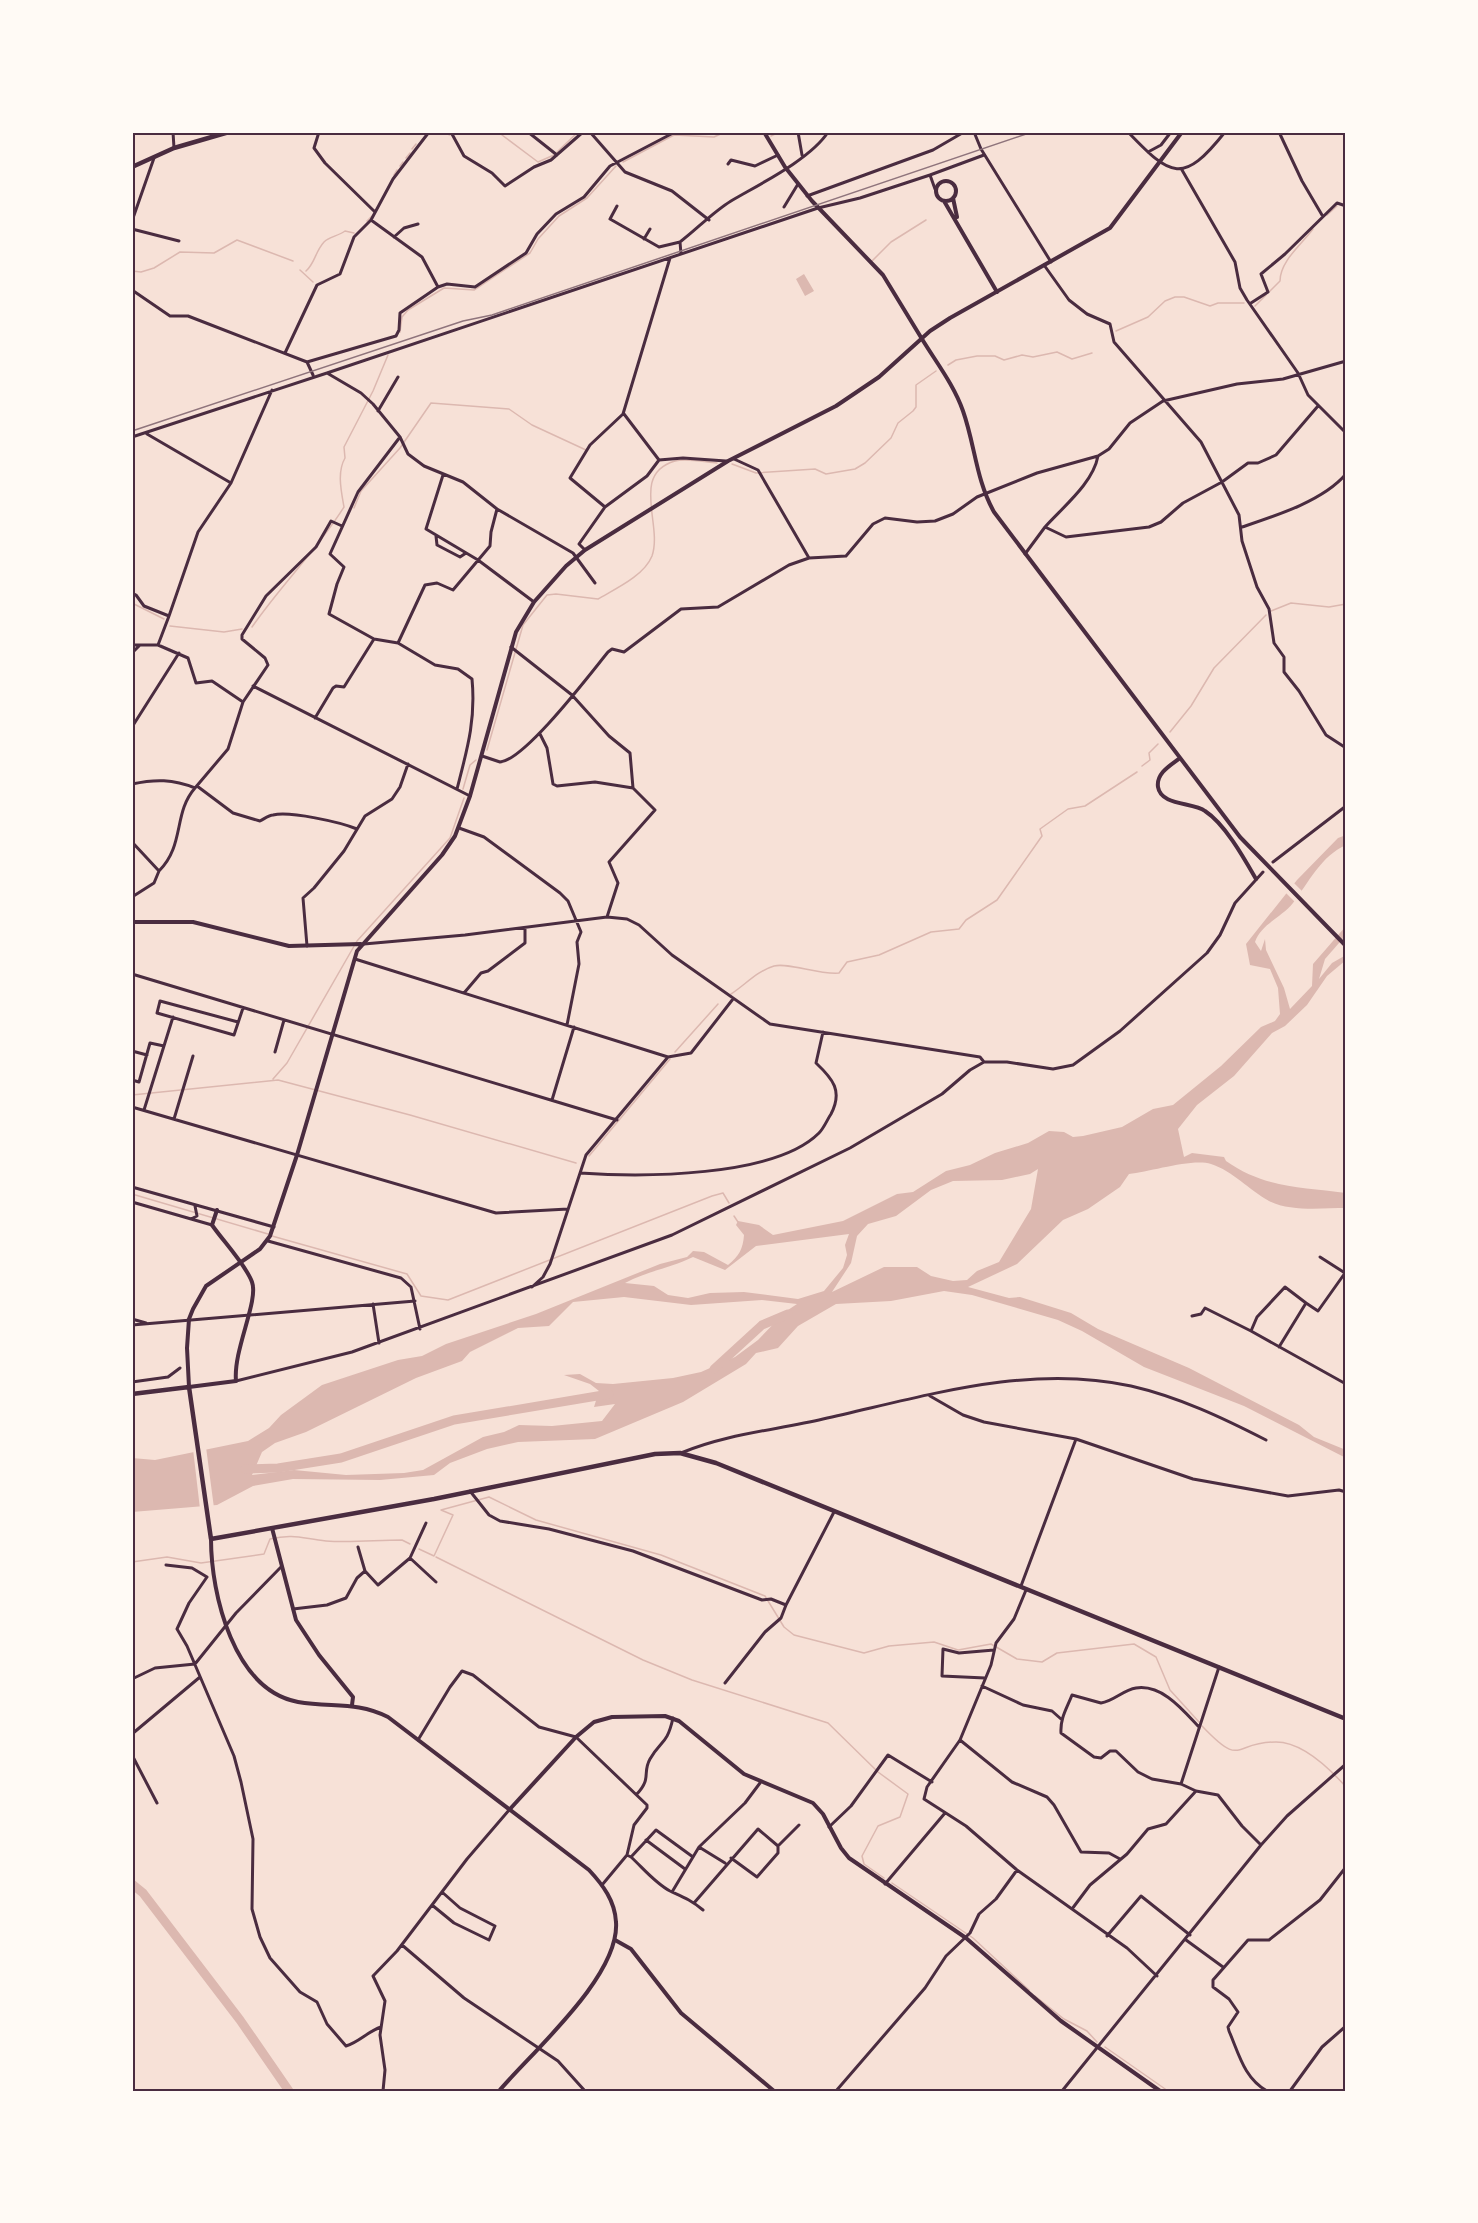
<svg xmlns="http://www.w3.org/2000/svg" width="1478" height="2223" font-family="'Work Sans',sans-serif">
<rect width="100%" height="100%" fill="#f7e1d7"/>
<path fill="#dcb8b0" fill-rule="evenodd" d="M804,274L814,291L805,296L796,279Z
M1346,835V845C1321,856 1309,882 1293,903C1281,918 1261,924 1255,942L1261,951L1265,939L1266,950L1284,988L1290,1009L1312,986L1313,964L1346,926V935L1325,959L1319,979L1332,963L1346,955V960L1327,976L1307,1005L1285,1026L1272,1033L1234,1076L1197,1105L1178,1129L1184,1157L1192,1153L1224,1157L1226,1161C1264,1188 1301,1187 1346,1193V1208C1322,1208 1291,1212 1269,1201C1249,1190 1233,1171 1211,1164C1192,1158 1150,1172 1129,1174L1120,1187L1088,1209L1063,1220L1017,1264L968,1287L1009,1298L1020,1297L1071,1313L1098,1329L1189,1368L1299,1425L1314,1437L1346,1450V1458L1244,1406L1144,1367L1082,1331L1058,1320L972,1295L944,1291L891,1301L836,1304L798,1326L778,1348L756,1353L746,1364L683,1402L595,1439L518,1442L487,1449L450,1463L434,1475L380,1480L293,1479L253,1486L217,1505L132,1512V1458L155,1460L248,1441L269,1428L281,1415L322,1385L398,1360L422,1356L446,1344L536,1314L660,1264L687,1257L693,1251L704,1252L728,1265C739,1256 743,1249 744,1235L736,1225L738,1221L759,1225L773,1235L843,1221L897,1194L913,1192L946,1171L970,1165L995,1153L1028,1143L1049,1131L1064,1132L1073,1137L1083,1136L1122,1127L1153,1109L1173,1105L1221,1066L1261,1027L1275,1021L1280,1014L1278,988L1270,969L1250,965L1246,944L1297,880L1338,838ZM1038,1169L1031,1209L999,1262L977,1271L967,1280L953,1281L931,1276L917,1267H884L832,1292L851,1263L857,1236L868,1224L896,1216L931,1190L953,1181L1002,1180L1030,1174ZM849,1234L845,1245L847,1255L843,1268L824,1291L798,1299L744,1292L710,1293L688,1298L668,1295L654,1286L625,1283C647,1271 671,1268 693,1257L725,1270L756,1246ZM624,1297L691,1305L762,1300L797,1304L785,1312L758,1340L735,1357L701,1372L673,1378L613,1384L596,1383L580,1374L564,1375L590,1384L599,1391L594,1407L615,1404L602,1421L552,1426L519,1425L504,1432L483,1437L423,1470L404,1473L346,1475L294,1470L252,1475L262,1452L275,1443L306,1432L416,1378L462,1361L470,1352L518,1328L549,1326L573,1302Z"/>
<path fill="#f7e1d7" d="M1292,881L1303,892L1296,903L1284,891Z
M206,1447L214,1508L200,1509L193,1449Z"/>
<g fill="none" stroke-linecap="round" stroke-linejoin="round">
<path stroke="#dcb8b0" stroke-width="1.5" d="M442,132L450,135
M491,132L500,134
M753,132L760,133
M455,133L457,132
M502,135L538,162L554,155
M771,136L779,132
M412,149L416,144
M557,152L578,132
M406,158L410,153
M623,162L674,135L714,137L725,132
M400,166L403,162
M394,175L397,170
M1345,203H1346
M1327,215L1337,206
M367,221L372,216
M872,261L891,242L926,220
M300,270L313,282
M132,271L141,272L154,268L180,252L214,253L237,240L293,261
M306,271C315,263 315,252 324,242C329,237 338,236 345,231L354,233
M1269,292L1280,281C1280,261 1302,244 1313,229
M1255,306L1266,295
M1116,331L1148,317L1165,301L1175,297H1184L1210,306L1218,303H1244
M400,332L402,317L408,310L444,288L474,290L530,253L538,239L559,216L587,198L616,166
M948,365L956,360L977,356H995L1004,360L1022,355L1033,357L1057,352L1072,359L1092,353
M732,464L756,473L815,469L826,474L855,469L865,463L891,438L898,423L913,411L916,407V385L936,371
M354,508L361,491L400,448L431,403L509,409L532,425L586,450
M132,603L164,619
M1271,611L1291,603L1329,607L1346,604
M170,626L224,632L242,629
M252,627C281,585 317,550 344,507C341,490 337,472 345,458L344,447L373,391L388,355
M1170,732L1191,706L1214,668L1266,615
M487,750L523,625L547,595L556,594L598,599C615,589 644,576 652,556C663,525 630,474 675,461C686,458 705,462 717,463
M1142,766L1150,760L1149,753L1158,744
M463,789L470,765L476,760
M731,994C745,985 757,971 774,966C788,962 819,975 839,973L847,962L879,955L931,932L959,929L966,920L997,900L1042,836L1040,829L1068,809L1085,806L1137,772
M675,1052L718,1004
M273,1079L287,1063L357,941L450,838L464,798
M132,1095L278,1080L410,1115L576,1163
M589,1156L670,1059
M132,1194L268,1234
M734,1216L738,1222
M272,1236L407,1274L421,1296L448,1300L712,1196L723,1193L729,1203
M419,1549L434,1556L453,1515L441,1510L489,1497L536,1520L661,1555L765,1596L784,1627L794,1635L864,1653L889,1646L934,1642L958,1650L991,1644L1017,1659L1042,1662L1057,1653L1134,1644L1156,1657L1170,1690L1199,1722
M436,1557L643,1660L692,1680L828,1723L878,1772L908,1794L900,1817L878,1826L862,1856L864,1864L884,1878
M132,1562L167,1557L201,1563L264,1554L270,1539C294,1533 304,1539 326,1541C351,1543 377,1540 402,1540L410,1544
M1202,1726C1243,1769 1232,1742 1276,1742C1302,1742 1330,1769 1346,1787
M892,1883L973,1938L1029,1990
M1035,1996L1064,2019L1087,2031L1097,2042
M1105,2047L1168,2091"/>
<path stroke="#dcb8b0" stroke-width="9" d="M714,1369L762,1325L788,1314
M245,1469L278,1468L341,1458L454,1420L609,1394
M132,1884L143,1893L240,2020L289,2091"/>
<path stroke="#4a2c40" stroke-width="3" d="M173,132L174,148
M319,132L314,148L325,163L375,212
M448,132L452,134L464,156L492,173L505,186L534,167L551,160L583,132
M528,132L557,155
M590,132L625,172L672,191L709,220
M798,132L802,155
M974,132L981,149L1051,262
M1128,132C1171,177 1183,185 1225,132
M1279,132L1302,181L1322,215
M1148,152L1161,145L1171,132
M728,164L731,160L755,166L778,155
M1182,170L1235,262L1240,288L1247,300L1298,373L1308,395L1346,433
M930,175L984,155
M807,196L933,150L964,132
M617,206L610,219L659,247L680,242
M784,207L798,184
M371,220L422,257L438,287
M132,221L154,158
M132,229L179,241
M394,237L404,228L418,224
M644,239L650,229
M681,254L680,242C697,229 713,212 731,201C758,185 811,159 828,132
M1044,265L1069,300L1087,314L1110,324L1114,342L1201,442L1239,515L1242,541L1257,587L1269,609L1274,643L1284,657V672L1299,691L1326,735L1346,748
M132,290L170,316H188L307,362L313,375
M1251,303L1268,292L1261,274L1285,254L1337,203L1346,206
M285,353L317,285L340,274L354,237L371,220L393,179L429,132
M307,362L396,336L399,330L400,313L438,287L447,284L475,287L526,253L537,234L556,214L584,197L610,166L675,132
M327,373L818,208L860,198L930,175L935,189
M378,411L398,377
M624,414L659,460
M147,434L231,483
M132,437L327,373L361,393L373,404L400,437L408,454L424,466L463,482L497,509
M400,437L358,492L330,554L344,567L337,584L329,614L374,639L398,643L435,665L458,669L472,679C476,720 467,750 457,789
M734,459L758,470L809,558
M443,475L426,529L478,560L534,602
M605,507L570,478L590,445L623,414L670,258
M1045,527C1064,506 1093,483 1098,456
M1242,527C1275,516 1323,501 1346,474
M436,536L437,545L460,557L466,553
M585,550L579,544L605,507L647,476L659,460L683,458L726,461
M1025,554L1045,527L1066,537L1149,527L1161,522L1183,503L1222,482L1248,463H1258L1276,455L1318,406
M132,593L136,595L144,606L169,616L158,645L188,658L196,683L212,681L243,702L268,665L265,658L242,639V635L266,596L316,547L331,521L342,526
M169,616L198,532L231,483L272,390
M398,643L425,585L437,583L453,590L490,546L491,532L497,509L573,553L595,583
M132,645H158
M511,647L572,695L609,736L630,753L633,788
M132,653L139,646
M253,686L470,796
M315,718L333,688L336,686L344,687L374,639
M132,727L179,653
M540,734L547,748L553,784L557,786L595,782L633,788L655,810L609,862L618,883L607,917
M482,756L500,762C525,760 590,674 608,652L612,649L624,652L681,609L718,607L789,565L809,558L846,556L873,524L885,518L917,522L935,521L953,514L977,497L1037,473L1098,456L1109,449L1130,423L1163,401L1237,384L1283,379L1346,361
M132,784C155,779 173,779 195,788L228,749L243,702
M197,786L233,813L260,821C264,819 269,815 273,815C290,811 340,822 357,829
M459,828L484,837L560,893L568,901L581,932L577,942L579,964L567,1025
M132,842L159,871C185,845 173,813 195,788
M1273,862L1346,806
M132,897L154,883L159,871
M364,944L465,935L607,917L627,919L639,925L672,955L770,1024L980,1057L984,1062
M307,946L303,898L314,888L344,851L365,816L392,799L400,787L408,764
M355,959L668,1057L691,1053L733,999
M132,974L617,1120
M464,993L481,973L488,971L525,943V928
M238,1022L160,1001L157,1013L234,1035L243,1008
M132,1051L147,1055
M275,1052L284,1020
M132,1080L139,1082L150,1043L164,1046
M552,1100L574,1027
M132,1107L496,1213L568,1209
M144,1110L173,1017
M174,1119L193,1056
M580,1173C640,1177 774,1178 819,1133C824,1128 827,1120 831,1114C843,1091 833,1079 816,1063L823,1032
M132,1187L274,1227
M132,1202L212,1225
M191,1219L197,1216L195,1206
M268,1241L401,1278L411,1287L420,1329
M1320,1257L1345,1273
M532,1287L543,1277L550,1264L586,1155L668,1057
M1306,1303L1318,1311L1345,1273
M373,1304L379,1343
M1192,1316L1201,1314L1205,1308L1251,1331
M132,1319L146,1323
M132,1325L415,1301
M1279,1347L1306,1303L1285,1287L1257,1317L1251,1331L1346,1384
M236,1381L352,1352L672,1235L850,1148L942,1094L970,1070L984,1062H1007L1053,1069L1073,1065L1120,1031L1207,953L1220,935L1235,903L1263,872
M132,1382L168,1377L180,1368
M930,1396L963,1415L984,1422L1076,1439L1193,1479L1288,1496L1339,1490L1346,1492
M681,1453C726,1434 776,1430 823,1419C923,1397 1028,1363 1131,1386C1179,1397 1223,1418 1266,1440
M470,1491L489,1515L500,1521L549,1529L633,1551L762,1600L771,1599L786,1605L834,1512
M410,1558L426,1523
M166,1565L192,1568L207,1577L189,1603L177,1629L187,1646L234,1756L241,1782L253,1839L252,1909L260,1937L270,1958L300,1992L317,2002L327,2024L346,2046C359,2042 367,2032 381,2027
M365,1571L378,1585L410,1558L436,1582
M1021,1586L1076,1439
M1026,1590L1014,1619L996,1643L991,1665L960,1740L927,1787L924,1799L966,1826L1017,1870L1127,1948L1157,1976
M293,1609L327,1605L346,1598L357,1578L365,1571L358,1547
M985,1678L942,1676L943,1649L959,1653L994,1650
M132,1679L155,1668L195,1664L236,1613L281,1567
M725,1683L765,1632L781,1618L786,1605
M982,1686L1023,1705L1052,1711L1061,1719
M1198,1726C1183,1710 1162,1684 1136,1688C1123,1690 1114,1701 1101,1703L1072,1695C1067,1708 1060,1718 1061,1733L1094,1757L1101,1758L1110,1751H1116L1138,1772L1152,1779L1181,1784L1196,1791L1218,1795L1242,1826L1261,1845
M132,1734L200,1677
M418,1740L450,1687L462,1671L473,1675L539,1727L576,1737L647,1805V1808L634,1825L627,1855
M960,1740L1012,1782L1047,1797L1054,1805L1081,1852L1109,1853L1120,1859
M132,1755L157,1803
M1181,1784L1219,1667
M637,1794C652,1778 642,1773 650,1759C661,1740 667,1745 673,1718
M829,1827L851,1806L888,1755L932,1782
M646,1840L685,1869
M699,1847L725,1863
M631,1857C643,1868 655,1883 670,1891C683,1897 691,1900 703,1910
M731,1858L757,1877L778,1853V1846L799,1825
M885,1884L945,1813
M602,1885L627,1855L631,1857L656,1830L693,1857
M672,1892L699,1847L745,1803L760,1783
M694,1903L758,1829L778,1846
M432,1905L454,1923L489,1940L495,1926L460,1908L442,1892
M1072,1909L1090,1885L1127,1854L1148,1829L1166,1824L1196,1791
M1107,1936L1141,1896L1190,1935
M1186,1940L1223,1967
M402,1945L464,1998L558,2061L585,2091
M383,2091L385,2070L380,2035L385,2001L373,1976L397,1951L467,1859L510,1809
M836,2091L925,1988L946,1956L970,1933L979,1914L996,1899L1017,1870
M1062,2091L1261,1845L1287,1816L1346,1764
M1267,2091C1244,2078 1239,2054 1229,2031L1228,2027L1238,2012L1229,1999L1213,1987V1980L1248,1940H1269L1320,1900L1346,1867
M1290,2091L1322,2047L1346,2026"/>
<path stroke="#4a2c40" stroke-width="4" d="M764,132L785,167L812,201L883,275L922,339
M936 191a10 10 0 1 1 20 0a10 10 0 1 1-20 0Z
M953,198L957,217
M944,201L997,292
M189,1387L236,1381C233,1350 259,1301 252,1282C246,1265 223,1241 212,1225L217,1210
M272,1528L296,1620L319,1655L353,1697L352,1705
M510,1809L576,1737L594,1722L612,1717L665,1716L679,1721L744,1774L813,1803L823,1814L841,1848L849,1858L966,1938L1061,2021L1160,2091
M615,1940L631,1949L681,2013L774,2091"/>
<path stroke="#4a2c40" stroke-width="4" d="M922,339C936,362 954,385 963,411C975,445 976,480 994,512L1240,837L1346,946
M1180,758C1171,765 1156,773 1158,787C1161,806 1193,802 1205,811C1225,824 1244,858 1256,879
M132,922H193L289,946L361,944
M189,1387L187,1348L189,1319L193,1309L206,1286L260,1249L270,1236L297,1155L357,951L442,855L455,836L470,796L516,632L534,602L566,566L585,550L728,461L836,406L879,377L930,331L950,318L1110,228L1182,132
M211,1539C211,1595 234,1690 298,1702C332,1708 356,1701 388,1717L589,1870C603,1885 615,1901 616,1922C620,1976 533,2051 499,2091"/>
<path stroke="#4a2c40" stroke-width="4.5" d="M132,167L174,148L229,132
M132,1394L189,1387L211,1539L434,1499L655,1454L680,1453L716,1463L1346,1719"/>
<path stroke="#8f747c" stroke-width="1.5" d="M132,431L463,321L492,315L1032,132"/>
</g>
<rect width="1478" height="2223" fill="none" stroke="#fffaf5" stroke-width="267"/>
<rect x="134" y="134" width="1210" height="1956" fill="none" stroke="#4a2c40" stroke-width="2"/>
</svg>
